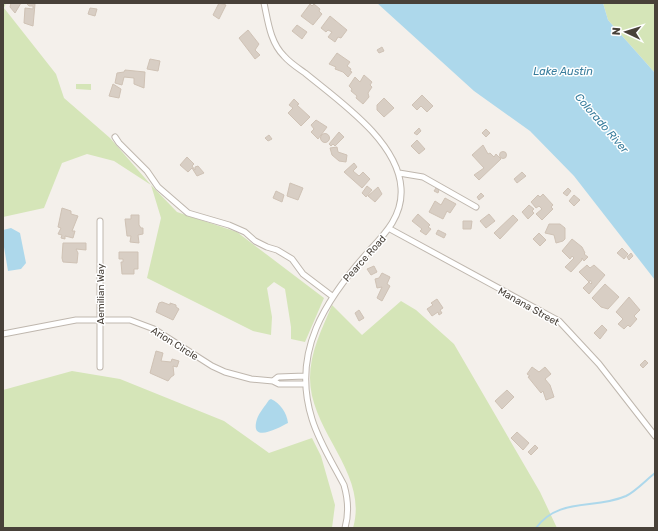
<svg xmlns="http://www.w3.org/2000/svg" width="658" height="531" font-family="Rubik,sans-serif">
<rect width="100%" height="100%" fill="#f4f0eb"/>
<path fill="#d5e5b8" d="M3,3H6L4,8L56,74L64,98L110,138L151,185L177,212L237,232L324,298L305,342L291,339V327L285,289L274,282L267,288L272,317L271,335L253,331L147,278L161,218L151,185L114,161L87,154L62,163L44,208L3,217Z
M603,3H655V73L608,20Z
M76,84H91V90L76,89Z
M401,301L416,310L454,344L540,492L557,528H353C369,473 310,432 310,378C310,352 322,329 332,305L362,335Z
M72,371L120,379L224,421L269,453L312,438L321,456L335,505L332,528H3V390Z"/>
<path fill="#add8eb" d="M377,3H603L608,20L655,73V280L574,176L530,131L474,91Z
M11,228L20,233L26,263L21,269L8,271L3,241V230Z
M271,399C280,403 287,413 288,423C280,427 249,445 257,419C259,413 265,406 269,400Z"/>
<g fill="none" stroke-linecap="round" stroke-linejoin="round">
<path stroke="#add8eb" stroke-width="2" d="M536,528C559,497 594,510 626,496C636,491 646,480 655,473"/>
</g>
<path fill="#d8cec4" stroke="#cfc2b5" d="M11,3H21L15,13L10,7Z
M26,3L35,4L33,26L24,23L25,8L33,9V6H29Z
M219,3L226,5L219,19L213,15Z
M310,4L312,6L314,4L320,9L319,11L322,14L313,25L301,16Z
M90,8L97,9L95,16L88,14Z
M330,16L347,30L341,38L338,37L335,42L328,37L332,32L328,30L326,32L321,28Z
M297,25L307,32L302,39L292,31Z
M248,30L259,44L255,50L260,55L255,59L239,38Z
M382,47L384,51L379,53L377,50Z
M337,53L350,62L347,66L351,69L350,71L352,72L348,77L343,72L335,69L336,67L329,64Z
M150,59L160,61L158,71L147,69Z
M125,70L145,72L144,88L134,84V78L124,77L122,85L115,83L117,73L124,72Z
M364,75L372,82L370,85L372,87L368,93L369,97L363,104L356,98L357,96L351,91L352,89L349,86L355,77L360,82Z
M113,84L121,89L119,98L109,96Z
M422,95L433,106L427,112L421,106L417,110L412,105Z
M384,98L394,108L384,117L377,110V105Z
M294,99L299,104L297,105L310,117L301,126L288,113L293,108L289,105Z
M316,120L327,127L318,139L311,132L314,129L311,125Z
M419,128L421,131L417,135L414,133Z
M486,129L490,133L486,137L482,133Z
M339,132L344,137L335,146L333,144L331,146L329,144Z
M320.5 138a4.5 4.5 0 1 1 9 0a4.5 4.5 0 1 1-9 0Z
M269,135L272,139L268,141L265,138Z
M417,140L425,149L419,154L411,146Z
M483,145L488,154L490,153L494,157L496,154L501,159L479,180L474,175L484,168L472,155Z
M337,147L338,152L347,155L346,162L339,161L332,155L330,148Z
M499.5 155a3.5 3.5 0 1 1 7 0a3.5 3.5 0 1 1-7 0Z
M187,157L194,164L192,166L195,170V167L198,166L204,173L197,176L192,168L188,172L180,165Z
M354,163L357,167L353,171L359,176L363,172L370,179L362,188L344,172Z
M522,172L526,176L517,183L514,179Z
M290,183L303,188L298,200L287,196Z
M367,186L372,190L366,197L362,193Z
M378,187L382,194L375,202L368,196Z
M436,188L439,190L438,193L434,191Z
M568,188L571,191L567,196L563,193Z
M276,191L284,195L282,202L273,198Z
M481,193L484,196L479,200L477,197Z
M543,194L553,205L551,207L553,209L542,220L536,214L542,209L539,206L536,208L531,202L538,195L540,197Z
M574,195L580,200L574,206L569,201Z
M445,198L456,204L450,213L447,211L443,219L429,212L435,201L441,205Z
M529,205L534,209L532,211L534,213L528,219L522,212Z
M62,208L71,211V214L78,216L72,231H75L73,238L65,236V239L61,238L62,235L58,234L61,228L58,227Z
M418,214L430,225L428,227L431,229L426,235L420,231L422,229L412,221Z
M489,214L495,221L486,228L480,221Z
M131,215H139V225L141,228H143V234L138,235L139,243L130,242L131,236H127L125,219H131Z
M513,215L518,220L500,239L494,233Z
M463,221H472L471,229H463Z
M549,224H560L565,228V239L563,241L556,243L554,235L545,233Z
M438,230L446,234L444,238L436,234Z
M539,233L546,240L540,246L533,239Z
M572,239L582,247L585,253L584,254L588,257L584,261L582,258V260L571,272L565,267L574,258L572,256L570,259L562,251Z
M63,243H86V250L76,249L78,253L77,263L63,262L62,258Z
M622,248L628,254L624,259L617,253Z
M119,252H138V269H134V274H122L121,262H123V259H119Z
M631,253L633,256L629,260L627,257Z
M587,265L590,268L594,265L605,275L589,294L583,288L589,282L591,284L592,283L590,280L589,282L579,272Z
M374,266L377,272L371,275L367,269Z
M382,273L390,277L387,284L390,286L382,301L377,298L382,287L377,288L375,279L379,278Z
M605,284L619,297L608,309L601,307L592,298Z
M629,297L640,310L634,316L637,319L630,327L628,325L624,329L618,324L623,319L616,312Z
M437,299L443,308L440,310L442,313L439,315L438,312L432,316L427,309L433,305L431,303Z
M162,302L170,305V303L176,305V307L179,309L173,320L156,312L159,303Z
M359,310L364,318L359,321L355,313Z
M602,325L607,330L600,339L594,333Z
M156,351L163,353L161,361L171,362L172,359L179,361L177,367L173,366L174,375L171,377L168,381L150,373Z
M645,360L648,363L643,368L640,365Z
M532,367L539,372L545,367L551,374L545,379L550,385L554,397L546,400L543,391L541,393L528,377L530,376L527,374Z
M507,390L514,397L502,409L495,401Z
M517,432L529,443L523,450L511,438Z
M535,445L538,448L531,455L528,452Z"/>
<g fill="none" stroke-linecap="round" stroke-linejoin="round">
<defs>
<path id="minor" d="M264,3C268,21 270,42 284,56C290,63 298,68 305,73C339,101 398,141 401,188C403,215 386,233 369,251C325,300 291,352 312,419C319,442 333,464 344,485C348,499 349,514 345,528
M115,137L119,143L147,171L158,187L188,213L229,225L245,232L255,241L267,247L277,250L292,259L303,274L332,296
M399,173L423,177L476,207
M390,229L559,321L599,364L655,436
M3,334L76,320H130L154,329L212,366L225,372L251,379L273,381L279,384H305
M100,367V221
M273,381L278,377L305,376"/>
</defs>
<use href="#minor" stroke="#bfb7ae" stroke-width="7"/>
<use href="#minor" stroke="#fff" stroke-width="5"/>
</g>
<g text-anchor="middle" stroke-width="3" stroke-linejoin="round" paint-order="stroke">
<g font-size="10" fill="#484139" stroke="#fff">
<text transform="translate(364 258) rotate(-48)" y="4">Pearce Road</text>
<text transform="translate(100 294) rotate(-90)" y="4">Aemilian Way</text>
<text transform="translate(529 306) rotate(29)" y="4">Manana Street</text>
<text transform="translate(175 343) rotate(32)" y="4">Arion Circle</text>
</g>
<g font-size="11" font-style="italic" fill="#377c9c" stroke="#fff">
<text x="563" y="75">Lake Austin</text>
<text transform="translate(602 123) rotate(49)" y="4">Colorado River</text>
</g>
</g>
<rect width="658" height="531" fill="none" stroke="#484139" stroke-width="8"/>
<g transform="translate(626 32) rotate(274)" stroke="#ffffff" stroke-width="3" paint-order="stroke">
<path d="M0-3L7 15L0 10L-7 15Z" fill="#484139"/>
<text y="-6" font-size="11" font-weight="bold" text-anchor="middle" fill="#484139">N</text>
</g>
</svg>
